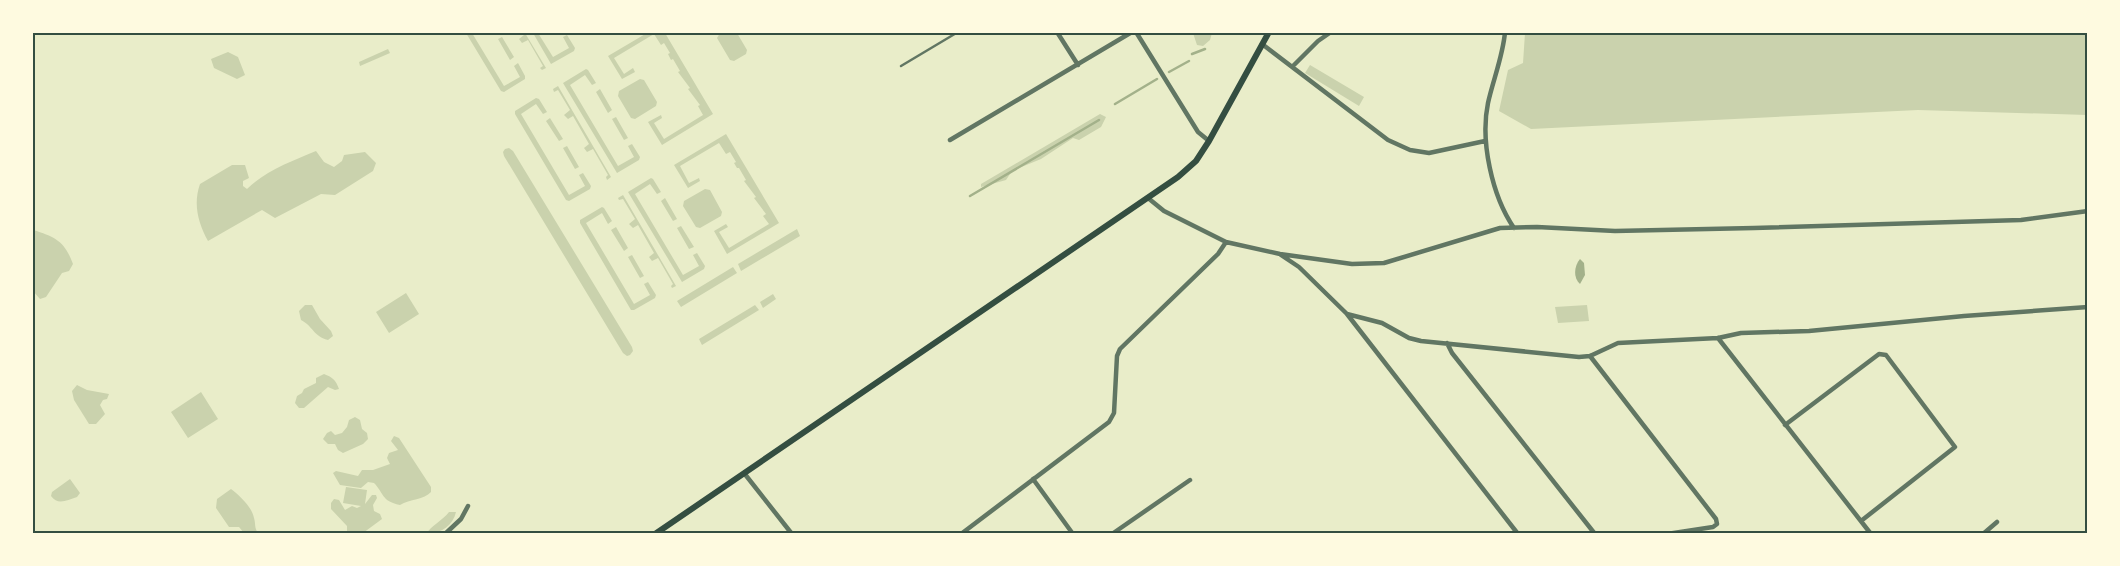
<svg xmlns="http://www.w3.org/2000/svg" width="2120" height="566" font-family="Barlow,sans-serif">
<rect width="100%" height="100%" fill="#e9edc9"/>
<path fill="#cad2ad" d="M466,33H472L504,86L520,77L514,66L518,63L525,76V79L504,92L501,91Z
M523,33H525L546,68L542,70L540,68L543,66L528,40L522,43L519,39L524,35Z
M533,33H538L553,57L569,48L563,37L567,35L575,48L574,51L551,64Z
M647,33H665L713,114L662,145L648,122L661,115L662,118L654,123L664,139L703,115L698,106L700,105L688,89L690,88L678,72L680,71L673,59L671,60L668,54L670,53L664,43L661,45L654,34L614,58L624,74L633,68L635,72L622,79L608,56Z
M720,33H737L747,50L746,54L734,61L730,60L717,38Z
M1193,33V32L1212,33L1210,40L1203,46L1197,45Z
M1525,33H2087V115L1918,110L1531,129L1499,111L1508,70L1523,63Z
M502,37L514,57L510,60L498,39Z
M388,49L390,53L360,66L359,62Z
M228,52L238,57L245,75L237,79L214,68L211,59Z
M1310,65L1364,97L1359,106L1305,73Z
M586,69L588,70L596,83L592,85L585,75L570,85L618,166L634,157L628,146L632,144L640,157L639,160L617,173L563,83Z
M640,79L644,80L657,102L656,106L635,119L631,118L618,96L619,91Z
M558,86L611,177L607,180L606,177L608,175L593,149L587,152L584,148L589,144L573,116L568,119L564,115L570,110L558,90L554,92L553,89Z
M600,89L612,110L608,113L596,92Z
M536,98L539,99L547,112L543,114L536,104L521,114L569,195L585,186L579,175L583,173L591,186L590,189L569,201L566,200L515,114V111Z
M1100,114L1106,117L1101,127L1079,140L1073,138L1041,159L1012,171L1006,180L981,187V184Z
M616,117L628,138L624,140L612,119Z
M550,118L563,139L559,141L546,121Z
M726,134L779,223L727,254L714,231L726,224L728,227L719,232L729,248L769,224L763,216L766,214L754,198L756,197L744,181L746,180L739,168H737L734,163L736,162L730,152L726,154L719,143L680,166L689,183L699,178L700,181L688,188L674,165Z
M567,146L579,167L575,169L563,148Z
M509,148L513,151L632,347L633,351L630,355L627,356L623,353L504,156L503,152L505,149Z
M316,151L324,162L334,167L342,161L344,155L365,152L376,163L373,171L335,195L321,194L275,218L262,210L208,241C198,223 193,204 200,184L232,165H245L249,178L243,181V186L247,189C265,171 292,161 316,151Z
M651,178L653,179L661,192L657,194L650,184L635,194L683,275L699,266L693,255L697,253L705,266L704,269L682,282L628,192Z
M705,189L710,190L722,212L721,216L700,228L696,227L683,206L684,201Z
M623,195L676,286L672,288L671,286L673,284L658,258L652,261L649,257L654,253L638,225L633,228L629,224L635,219L623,199L619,200L618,198Z
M665,198L677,219L673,221L661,201Z
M602,207L604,208L612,221L608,224L602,213L586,223L634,304L650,295L644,284L648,282L656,295L655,298L634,310H631L580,223V220Z
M681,226L694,247L689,249L677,228Z
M616,227L628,248L624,251L611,230Z
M797,229L800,236L741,271L738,264Z
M33,230C56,237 65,242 73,264L69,271L62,273L46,297L40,299L33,291Z
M632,255L644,276L640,278L628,257Z
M733,267L737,273L681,307L677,301Z
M406,293L419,314L389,333L376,312Z
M773,294L776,299L763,308L760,302Z
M305,305H312L320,319L331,331L333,336L328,340C313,336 313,326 301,320L299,311Z
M755,305L759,310L702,345L699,339Z
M1587,305L1589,321L1558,323L1555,307Z
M324,374C332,377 336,380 339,389L335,390L328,387L304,408H299L295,403L297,396L302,393L304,389L316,383V378Z
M77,385L87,390L109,394L107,399L103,400L100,405L105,414L96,424H89L74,400L72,391Z
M201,392L218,419L188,438L171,412Z
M355,417L360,420L362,429L367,433L368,439L363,444L343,453L338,450L335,444H328L323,439L327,433L331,431L335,435L342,433L347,427L349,420Z
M394,436L399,438L431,487V492C424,500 410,499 400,505C381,501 384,493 374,483L368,482L361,488L340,485L333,473L336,471L358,476L362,470H373L390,464L387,458L389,453L398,450L391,441Z
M70,479L80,493L77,497C67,500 58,506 51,496L52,492Z
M346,487L367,490L365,504L372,495H376L377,498L373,505L374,511L380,514L382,519L363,533H347V526L331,509V503L334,499L339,500L345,510L352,506L357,508L361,506L343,503Z
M231,489C240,496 252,507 254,518C256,525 254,527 258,533H244L239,527H229L216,508L217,499Z
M449,512H456C453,526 440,534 427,533C430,527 443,520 449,512Z"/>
<path fill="#a3b18a" d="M1580,259L1584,263L1585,275L1580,284C1573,278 1574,266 1580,259Z"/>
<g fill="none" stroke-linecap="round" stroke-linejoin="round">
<path stroke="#a3b18a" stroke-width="2.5" d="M1192,54L1205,49
M1169,72L1189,61
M1115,104L1157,79
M970,196L1099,120"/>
<path stroke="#617663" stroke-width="2.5" d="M901,66L958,32"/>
<path stroke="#617663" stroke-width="4.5" d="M1057,32L1078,65
M1136,32L1198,132L1209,141
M1505,32C1503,56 1493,80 1488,103C1480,141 1492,196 1514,228
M1262,44L1388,140L1410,150L1429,153L1485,141
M1292,67L1318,41L1331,32
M950,140L1132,32
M1148,198L1164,211L1226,242L1280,254L1352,264L1384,263L1500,228L1537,227L1615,231L1754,228L2021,220L2088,211
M1281,255L1299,267L1347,314L1518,534
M1347,314L1382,323L1409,338L1421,341L1579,357L1590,356L1618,343L1718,338L1741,333L1809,331L1964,316L2088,307
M1718,338L1871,534
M1447,343L1452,353L1595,534
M1590,356L1716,519L1717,524L1713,527L1667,534
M1785,425L1879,354L1886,355L1955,447L1861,521
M744,473L792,534
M1033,479L1073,534
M445,534L461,519L468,506
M961,534L1109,422L1114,413L1117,356L1120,349L1218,254L1226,242
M1112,534L1190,480
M1983,534L1997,522"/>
<path stroke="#344e41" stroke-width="6" d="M655,534L1178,177L1196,161L1209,141L1269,32"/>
</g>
<rect width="2120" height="566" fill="none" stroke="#fefae0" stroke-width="68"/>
<rect x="34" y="34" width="2052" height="498" fill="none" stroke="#344e41" stroke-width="2"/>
</svg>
